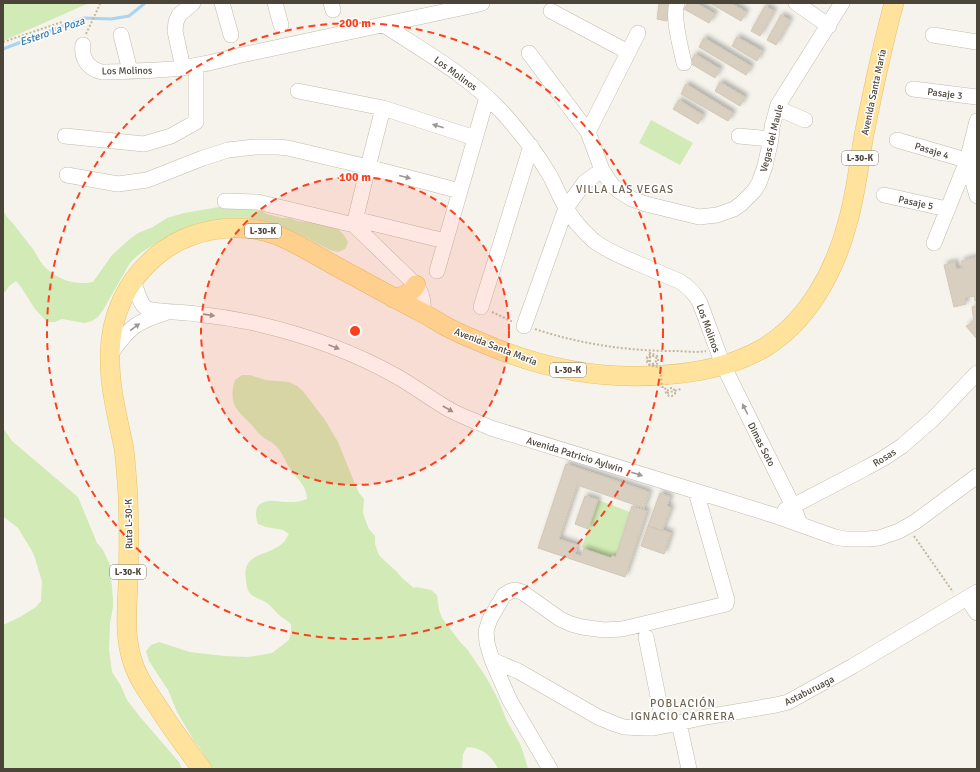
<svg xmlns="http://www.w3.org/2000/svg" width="980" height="772" font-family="Signika,sans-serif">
<defs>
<filter id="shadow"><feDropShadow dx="3" dy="-3" stdDeviation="2" flood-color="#0004"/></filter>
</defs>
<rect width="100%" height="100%" fill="#f6f3ec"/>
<path fill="#d2eab5" d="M3,3H89L3,41Z
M651,120L693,143L680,165L639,143Z
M219,207H254L267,214L282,218H290L297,221L334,225L344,235L348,242L345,249L338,252L330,250L301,235L279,226L256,219L248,218L241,219L233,218L218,220L210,221L162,240L142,252L136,257L130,263L103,310L98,317L92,321L85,323L62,319L55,322H47L35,309L21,287L16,281L9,286L5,292H3V210C7,219 13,222 18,230C23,236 28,243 33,249C36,254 39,260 43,265C55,279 76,286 93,282L112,255L131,238L138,233L153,227L167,218L184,213Z
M242,375H250L265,380L289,382L297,386L303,391L325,420L338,442L355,484L359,493L364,499L363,513L366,522L369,529L375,536V544L379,555L385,561L397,572L402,578L414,588L416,587L431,590L437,595L439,610L442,618L461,643L467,649L486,677L498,699L507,721L520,744L523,752L528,769H498C491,755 483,748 467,747L463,754L462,769H213L199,747L194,741L177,712L168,690L164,684L149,661L146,651L151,645L159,642L190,652L224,656L248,657L272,653L289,640L291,632V624C287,620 282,618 278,614C275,611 271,606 267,603C262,599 253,598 249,592C247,589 246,584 246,580C241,554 265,556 279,546C284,543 286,539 289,534L283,530L266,527L258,524C254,512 255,502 270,501C275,500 280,502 286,502C293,502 300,502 307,499C306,485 299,481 291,470C286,463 283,454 277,447C273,442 266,440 262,436C258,433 255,429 252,425C236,410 228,403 235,380Z
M3,428L12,441L78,497L97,543L103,550L110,565L113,599V607L110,623L109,649L112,672L121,686L127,700L141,718L179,762L182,769H3V625L20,617L36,607L41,601L42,582L35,558L32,551L18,528L4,517H3Z
M598,500L630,512L616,557L612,556L611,558L584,549L582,547Z"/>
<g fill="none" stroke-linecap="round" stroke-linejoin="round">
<path stroke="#a9d4f2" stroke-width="3" d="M3,49L84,18L111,19L129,16L145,3"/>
</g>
<path fill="#d8cfc1" stroke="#d3c7b4" filter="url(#shadow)" d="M659,3H670L667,21L657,19Z
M688,3H696L715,14L709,23L684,9Z
M710,3H731L746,12L741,21Z
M765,6L774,11L760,36L751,31Z
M781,15L790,20L776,45L767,40Z
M737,37L762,51L757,61L732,46Z
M704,38L751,66L746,75L699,47Z
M695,54L720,69L715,78L690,63Z
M720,82L745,97L740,106L715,91Z
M686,84L733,113L728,121L681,94Z
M679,100L703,115L698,124L673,109Z
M977,257V301H975L974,296L965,298L966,304L954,307L944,265L955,262L956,269L963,268L961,261Z
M977,306V339L966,326L974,322L972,307Z
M566,464L649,492L644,508L577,485L559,539L577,545L575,554L581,556L584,549L611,558L612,556L616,557L632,506L647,511L625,577L538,548Z
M660,493L670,497L667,506L671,508L662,531L648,526Z
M585,496L598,500L588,529L575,524Z
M648,526L671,533L664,554L641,546Z"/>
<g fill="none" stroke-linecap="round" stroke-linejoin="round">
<defs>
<path id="minor" d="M222,3L231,35
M275,3L281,25
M331,3L333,10
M677,3C672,18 681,48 684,63
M796,3L829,26
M551,11L628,52
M384,25C425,52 469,76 503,113C520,132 536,152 549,174C555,184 559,196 565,206C572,219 583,231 594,241C607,251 623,257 637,263C651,269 665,275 679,281C689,287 695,293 700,303L723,365L771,462L793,506L800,524
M121,35L130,71
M933,35L977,42
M83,45C81,58 88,69 102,72C129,71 156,71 182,68C201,65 219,61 237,56L475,5L482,3
M529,53L588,132L602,170L612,185L619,191L632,199L646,204L699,217L717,215L734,209L741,204L754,191L759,183L765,166L771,139L772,127L778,105L842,3
M183,68L175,31L176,22L179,15L193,3
M913,89L977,97
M298,91L383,108L475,138
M777,108L805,120
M588,132L638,33
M65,136L144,144L171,136L196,122V66
M739,136L771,139
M897,140L976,163
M967,161L977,196
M67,175L118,184L147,180L203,158L228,150L255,147H277L288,148L368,167L460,191
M884,195L947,209
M225,201L258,202L354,225L416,285C423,293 424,302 423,313
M355,219L445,241
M354,225L368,167L383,108
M934,243L967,161L977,121
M437,271L487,97
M133,280C136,287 139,303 146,308C152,312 186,312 197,314C216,316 235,319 254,323C302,334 352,351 396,376C414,386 431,399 450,410C463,417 478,422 491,428L773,515L835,537L846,539H868L879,538L899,531L915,522L977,476
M481,307L531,146
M524,326L566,208L585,182L602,170
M110,355C117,345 124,334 135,326C144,320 155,316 165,313
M785,510L793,506L866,468L884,458L902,446L933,419L977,373
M967,598L977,613
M646,637L664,726
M492,660L518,671L598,717L615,724L624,727L644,728H654L706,717L776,705L788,702L853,666L977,592
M679,723L689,769
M550,769L510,701L492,660L487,643L486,631L490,619L504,595L511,591L515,590L522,592L560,619L571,624L582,627L604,630L622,629L631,627L722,605L726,604L727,600L696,492"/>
<path id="major" d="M393,298C403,297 411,294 416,285
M202,769C186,748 170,726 156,704C147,691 138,678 133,663C124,637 127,610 128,584C129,555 129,526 128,497C127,481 126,465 124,449C118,418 109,387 110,355C110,318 126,281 155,257C177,238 206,228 235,228C268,227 289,240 316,255C330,263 344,271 358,278C379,290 400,301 421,312C431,317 439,323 449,328C460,334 473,339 485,344C541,368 601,380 663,375C696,373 732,366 762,349C808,322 835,271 848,221C856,193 859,163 864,135C873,90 882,47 894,3"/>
</defs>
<use href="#minor" stroke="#c2bbae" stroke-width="16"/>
<use href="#major" stroke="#e6c16a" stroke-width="20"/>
<path stroke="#c4b79f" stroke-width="2" stroke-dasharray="2 2" stroke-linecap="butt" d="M86,34L100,4
M3,42L62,22
M492,312L513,322
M535,329C580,344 627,351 675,351C685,351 696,353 706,351
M650,362V351
M667,393L681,389
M914,536L953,592"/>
<use href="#minor" stroke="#fff" stroke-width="15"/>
<use href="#major" stroke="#ffe39c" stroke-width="19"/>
<path stroke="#c4b79f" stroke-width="2" stroke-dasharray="2 2" stroke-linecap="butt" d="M652,364L655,363L657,359L655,356H651C640,366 663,371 657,356C653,353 650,354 647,357V362L650,366L660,367L662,387H665L666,393L669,396H672L675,394V391L673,388H671L668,390L667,393"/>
</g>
<defs><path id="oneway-solid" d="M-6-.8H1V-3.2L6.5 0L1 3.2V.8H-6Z"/></defs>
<g fill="#9c9892">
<use href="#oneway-solid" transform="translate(438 126) rotate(-162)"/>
<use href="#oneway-solid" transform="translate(405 177) rotate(15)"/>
<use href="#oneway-solid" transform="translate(209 315) rotate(8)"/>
<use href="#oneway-solid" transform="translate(135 327) rotate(-36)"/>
<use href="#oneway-solid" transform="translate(334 347) rotate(21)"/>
<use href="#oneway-solid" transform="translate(448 409) rotate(30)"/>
<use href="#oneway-solid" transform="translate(745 409) rotate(-117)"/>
<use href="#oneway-solid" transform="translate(637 474) rotate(17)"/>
</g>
<circle cx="355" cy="331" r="154" fill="#fc3f1d" fill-opacity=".12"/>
<g fill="none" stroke="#fc3f1d" stroke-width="2" stroke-dasharray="7 5">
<circle cx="355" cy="331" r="154"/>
<circle cx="355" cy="331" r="308"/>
</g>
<g text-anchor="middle" stroke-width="3" stroke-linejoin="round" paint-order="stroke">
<g fill="#fff" stroke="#817c74" stroke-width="1">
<rect x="842" y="151" width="36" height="14" rx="3"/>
<rect x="245" y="224" width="36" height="14" rx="3"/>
<rect x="550" y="363" width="36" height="14" rx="3"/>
<rect x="110" y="565" width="36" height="14" rx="3"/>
</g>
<g font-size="9" font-weight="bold" fill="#4b4439">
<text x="860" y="161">L-30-K</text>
<text x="263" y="234">L-30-K</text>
<text x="568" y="373">L-30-K</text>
<text x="128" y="575">L-30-K</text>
</g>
<g font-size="10" fill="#4b4439" stroke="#fff">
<text transform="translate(127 70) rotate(-1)" y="4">Los Molinos</text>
<text transform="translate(456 73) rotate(36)" y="4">Los Molinos</text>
<text transform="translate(873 92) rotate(-78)" y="4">Avenida Santa María</text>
<text transform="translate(945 93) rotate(7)" y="4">Pasaje 3</text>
<text transform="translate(771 138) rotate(-76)" y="4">Vegas del Maule</text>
<text transform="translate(932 150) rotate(17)" y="4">Pasaje 4</text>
<text transform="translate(916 202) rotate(12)" y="4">Pasaje 5</text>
<text transform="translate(709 328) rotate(70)" y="4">Los Molinos</text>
<text transform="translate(496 346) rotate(21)" y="4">Avenida Santa María</text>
<text transform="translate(762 444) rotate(63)" y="4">Dimas Soto</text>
<text transform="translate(575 454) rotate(17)" y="4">Avenida Patricio Aylwin</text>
<text transform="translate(884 457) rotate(-32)" y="4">Rosas</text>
<text transform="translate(128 524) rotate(-91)" y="4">Ruta L-30-K</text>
<text transform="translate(809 690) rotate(-27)" y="4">Astaburuaga</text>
</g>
<g font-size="11" font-style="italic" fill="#2e7ab2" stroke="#fff">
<text transform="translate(52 31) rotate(-19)" y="4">Estero La Poza</text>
</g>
<g font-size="11" letter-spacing="1" fill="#6e6250" stroke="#fff">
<text x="625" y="193">VILLA LAS VEGAS</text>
<text x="683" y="707">POBLACIÓN<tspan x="683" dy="13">IGNACIO CARRERA</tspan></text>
</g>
</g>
<circle cx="355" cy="331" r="6" fill="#fc3f1d" stroke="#fff" stroke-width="2"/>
<g font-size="12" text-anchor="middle" font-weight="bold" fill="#fc3f1d" stroke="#fff" stroke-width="3" stroke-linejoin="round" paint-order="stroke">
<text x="355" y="27">200 m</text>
<text x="355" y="181">100 m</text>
</g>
<rect width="980" height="772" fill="none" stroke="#4b4439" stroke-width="8"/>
</svg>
